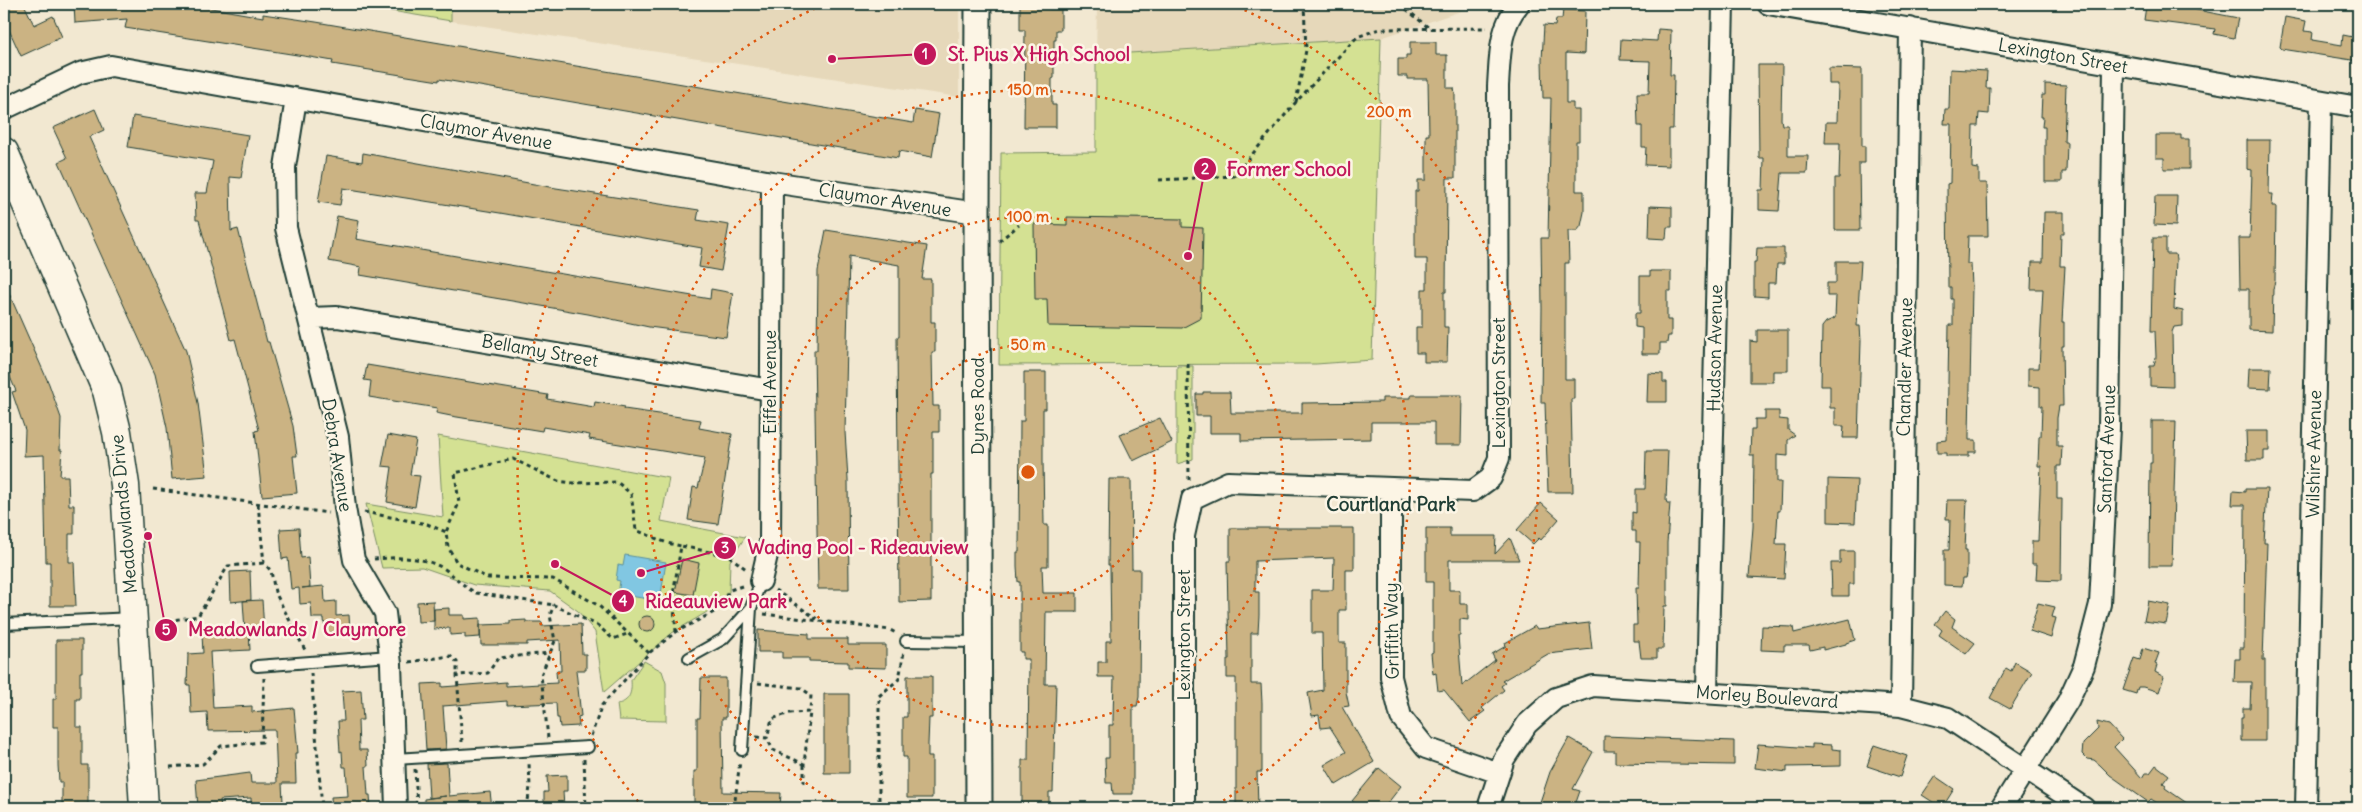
<svg xmlns="http://www.w3.org/2000/svg" width="2362" height="812" font-family="Delius,sans-serif">
<rect width="100%" height="100%" fill="#f2e8d1"/>
<filter id="ink" filterUnits="userSpaceOnUse"><feTurbulence type="fractalNoise" baseFrequency=".02" numOctaves="2"/><feDisplacementMap in="SourceGraphic" scale="10" xChannelSelector="R" yChannelSelector="G"/><feConvolveMatrix kernelMatrix="1 2 1 2 8 2 1 2 1" color-interpolation-filters="sRGB"/></filter>
<g filter="url(#ink)">
<path fill="#e6d8ba" d="M451,4H959V97L451,21Z
M1097,4H1482L1381,38L1096,55Z"/>
<path fill="#d4e193" stroke="#7a8f64" d="M350,4H451V21Z
M1381,38L1372,360L1316,364L999,365L1001,153L1096,152V55Z
M1177,366H1193V459L1177,464Z
M438,436L669,478L661,521L745,537L730,561L729,592L712,609L672,633L604,692L595,632L578,611L550,591L474,585L422,567L382,568L366,504L443,517Z
M644,661L662,671L666,683V721L619,720L617,704C630,702 632,692 631,680Z"/>
<path fill="#81c7e2" stroke="#5a909c" d="M625,555L666,562L660,601L618,594L620,581L616,580L618,565L623,566Z"/>
<path fill="#cbb383" stroke="#1f3d34" d="M4,4H24L34,25L53,16L62,37L21,56L4,19Z
M74,4H188L263,17V14L316,22L913,123L915,110L939,114L932,157L899,151L898,158L439,79V81L332,64L333,61L310,57L125,28L127,19L75,23Z
M1020,4H1048L1049,9H1061V30H1056V40H1054V78L1052,79V105H1056V127H1024L1025,30H1020Z
M2162,4H2182V7L2238,18L2234,38L2214,34L2215,29L2144,20L2146,6L2161,9Z
M1563,10L1585,11L1584,54L1566,53V103H1573V110H1579V141H1576V191H1584V212L1581,226L1577,231H1568L1569,263H1565V379H1574V399H1571L1573,492H1548L1545,403H1541L1542,308L1541,238H1548L1551,98H1543L1542,60L1544,25L1555,26L1556,19H1562Z
M2285,17L2306,21L2304,31L2313,32L2312,40L2342,45L2343,35L2358,38V61L2282,49L2280,47Z
M1658,29L1671,30L1670,75H1674L1673,129H1669V166L1645,165L1646,147H1642V126H1638L1637,93H1649L1650,61L1620,60L1621,39L1657,41Z
M1410,42H1436V55H1447V88H1454L1455,95V178H1447L1446,292H1444V327H1448L1447,362H1424V353H1416V327H1422V289H1427V259H1415V191H1418V180H1426V135H1429L1428,79H1407V76H1398V59H1406V55H1410Z
M1758,65H1782L1781,119L1782,125H1788V156H1808L1807,173H1782L1779,211L1759,210V190H1763L1764,158H1759Z
M1829,68L1862,69V146H1865V163H1859L1860,230H1835V178H1839L1840,143H1825L1826,122H1837L1838,84H1829Z
M1950,69L1987,71L1986,88H1990L1989,114L1979,113L1978,126H1973L1972,168L1979,169V183H1987L1988,236H1968L1967,264H1971L1972,287L1969,435V440H1976V452H1969V456H1946V453H1937V441L1947,440L1949,325H1953V299H1951V287H1948L1947,184L1950,183L1951,124H1944L1945,109H1949Z
M2045,84L2066,85L2064,142H2067L2066,172H2062V182H2045V127H2042L2043,117H2041L2042,95H2045Z
M95,109L104,130L89,137L186,351L198,403L207,476L172,479L167,428L155,374L59,162L67,158L53,128Z
M133,116L248,135L241,178L230,177L231,231L238,229L267,342H269L293,426L297,456H293L297,493L262,496L255,431L259,430L235,339L231,340L199,220H196L195,193H207L213,161L128,147Z
M2156,135H2181V139H2189V169H2164V158H2156Z
M2247,140H2270L2269,194H2273L2272,206H2276L2275,281L2273,289L2272,331L2249,330V289H2240L2239,238H2250L2252,170L2247,169Z
M363,153L556,188L699,210L697,220L729,225L721,271L699,267L702,248L500,213L343,188L340,205L318,202L326,156L362,162Z
M2155,196H2177L2176,226L2154,225Z
M1650,206L1672,207V227H1667L1666,239L1649,238Z
M2044,212H2064V233H2061L2060,266H2065L2062,322H2064V346H2062L2063,406H2059L2057,418V446H2062L2061,466H2057V499H2062L2061,581L2036,580L2037,564H2032V541H2038L2041,466H2038L2039,437L2041,436L2042,406H2040V387L2028,386V368H2039L2043,289H2031L2032,262H2043Z
M337,216L359,220L356,239L710,299L711,289L733,293L726,337L649,327L588,314L360,275L361,267L329,261Z
M1067,217L1182,219V227L1203,228L1201,318L1182,328L1048,326L1047,299H1035L1034,224L1067,225Z
M826,230L927,246L922,279H931V322H935V352H932L933,406H939V432H933V474H931V601L899,602L897,337H899V265L849,256L845,432L848,479L849,589H818L814,350H817L818,271Z
M2153,238H2166V254H2175L2176,259L2174,309L2183,311V326L2174,327L2172,332L2173,387L2150,386V366H2154L2156,357L2155,331H2151Z
M1757,248H1784V264H1777L1776,283H1768V297L1754,296V262H1756Z
M1836,261H1861L1857,326H1860L1861,341L1858,438H1843L1844,426H1835V408H1830V386H1821L1822,327L1826,322L1835,318L1836,296H1827V283H1836Z
M1650,271H1671V291H1667V320H1671V336H1668L1667,343H1660V354H1642V328L1635,327V313H1640V276H1650Z
M4,282L49,384L61,418L60,450H62L60,476H68L69,505H74V534H69V562H74L76,606H50V562H46L44,455L24,456L25,430L12,392L16,391L4,363Z
M1757,330H1788V371H1773V382H1750V341L1757,342Z
M367,365L548,395L547,399L594,407L595,402L625,407L624,409L701,420L699,428L732,434L718,524L688,520L693,487L698,488L705,458L589,439L590,435L543,427L542,431L451,416L436,413L437,408L369,397L371,381L364,380Z
M2249,368H2271L2270,389L2248,388Z
M1024,372H1046V409H1043V460L1044,525H1048V566H1042L1043,593H1077V612H1046L1045,684H1056L1053,792H1049V808H1022V760H1028L1029,659H1023V652H1020V582H1018L1017,566V552H1019L1020,421H1024Z
M1648,373L1663,374V382H1667V402H1647Z
M1203,392H1230L1231,413H1302V403L1382,402V398H1411V395H1462L1461,445H1434V422H1371V439L1241,441V433H1210V416H1196V394H1203Z
M1765,411H1779V419L1788,420V430L1795,435L1788,440V456L1777,455V482H1781L1780,511H1778L1776,544H1786L1784,579L1749,577L1753,527L1754,455H1750L1751,430H1755V419H1765Z
M1160,418L1172,442L1133,461L1120,435Z
M2152,421H2176L2172,566H2149L2150,463H2152Z
M2246,431H2269V451H2264V460H2247Z
M388,435L416,440L410,475L420,476L415,507L387,502L392,467L382,466Z
M1646,451H1668L1666,500L1667,503H1670L1667,543V606H1664L1663,649H1657V658H1641L1639,641H1633V625H1637L1636,588H1639L1640,542H1636V531H1632V512L1636,513V489H1645Z
M1109,479H1131L1132,569H1140L1139,697L1137,706H1133V794H1113L1112,783H1106L1105,758H1109V725H1113V719L1114,677H1098V662H1106V641H1111L1110,565H1108Z
M1828,479L1857,480L1855,523L1828,522Z
M2245,489H2267L2264,543H2267L2263,660H2265V741H2241V718H2243V708H2250L2251,682H2234L2235,659H2240V648H2244L2245,509V505H2232L2233,491L2245,492Z
M1947,500H1967L1965,550H1967V573L1966,578H1963L1962,586L1944,585V550H1949L1950,519H1946Z
M1541,503L1559,519L1541,540L1539,538L1533,544L1517,530Z
M299,528L301,558L308,557L310,587L302,588L324,586L325,602L336,601V616L349,615L350,631L325,633L324,618H312L311,603L300,604L299,588L291,589L288,558L282,559L280,529Z
M1230,528H1354V570H1346V610H1339V643H1346V692L1349,706L1342,707L1374,762L1336,785L1324,765L1346,752L1330,727L1321,728L1319,715L1312,716L1308,693L1323,690L1322,633H1312V590H1333L1334,558L1255,561V592H1259V615L1258,633H1251V684H1261L1262,703V772H1257L1258,808H1236V678H1227V659H1229L1227,561H1230Z
M1426,528H1450V536H1496L1495,554L1510,538L1519,560H1449V590H1460V604H1468V620L1460,619V636H1458L1462,686L1495,660L1492,654L1506,646L1505,643L1535,626L1537,629L1589,623L1592,649L1548,654L1502,681L1505,683L1501,686L1504,690L1482,708L1485,711L1470,722L1444,690L1438,691L1436,673L1433,674L1431,653L1433,652V582H1426Z
M1840,551H1854V584H1849V596H1832L1831,563H1840Z
M682,559L699,563L693,595L675,592Z
M250,571L251,600L231,602L230,572Z
M262,600L264,630L245,631L243,601Z
M433,601L434,621L418,622L417,602Z
M2148,601L2170,605L2166,624L2144,621Z
M2038,603L2055,607L2052,617L2056,618L2051,638L2030,631Z
M449,608V615H464V619L480,618V637L465,638V634L450,635V628L434,629V609Z
M1945,611L1955,619L1952,627L1975,643L1966,654L1939,635L1942,630L1935,624Z
M639 624a8 8 0 1 1 16 0a8 8 0 1 1-16 0Z
M1850,619L1855,640L1846,643V644L1823,650V647L1810,650L1809,645H1784V651L1761,650L1762,626L1793,627L1794,633Z
M526,620V622H542V626L581,624L582,654H586V670H576L581,716L578,717L579,726L560,727L559,718H557L556,703L507,705V701L443,706L446,749L426,750L422,684L442,683V687L506,682V686L557,683L556,671H561L560,640L527,642V645H481L480,625L510,624V621Z
M758,630L809,634V639H848V645H886V668L848,667V662L809,661V658H782V652H758Z
M249,631L250,650L210,652L213,708L252,706V712L294,708L298,753H295L296,783H282L283,802L251,804V798L220,800L221,808H198L196,780L250,773L251,783H277L275,730L208,731L207,712L191,713L190,685H187L188,654L203,653L202,634Z
M56,640H82V672H80V699H76V727H82V765H88V808H62V782H59L58,765V727H53V699H56Z
M2143,648L2159,653L2155,664L2157,665L2155,672L2164,677L2159,692L2143,687H2138L2136,694L2123,690L2134,658L2140,660Z
M2015,662L2032,672L2010,709L1990,698L2006,668L2011,671Z
M907,676H932V718H929L928,744V757H932V798H907V757H903V717H907Z
M701,678H726V718H722L723,792L781,793L780,808H694V771H697V718H700Z
M361,690L363,720H358L359,750H367L368,766H366L368,795H370L371,808H332L331,797L348,796L346,767H343L342,751L340,752L338,721H344L342,691Z
M824,694H849V773H824Z
M2097,722L2109,725L2122,739L2114,747L2142,778L2145,773H2150L2156,765L2169,775L2163,783L2166,785L2165,788L2194,808H2165L2151,799L2148,802L2110,775L2100,765L2094,760L2087,759L2082,754L2083,744L2098,729Z
M1604,736L1734,741V765L1615,763V751H1604Z
M1569,738L1593,752L1573,789L1580,791L1574,808H1541L1543,803L1540,802L1550,772Z
M1758,744L1812,748V744L1832,745V749L1841,750V766L1787,767V772L1755,768Z
M1874,745L1907,756L1900,777L1867,766Z
M447,763L449,796L490,792L492,808H424V799L446,796L429,798L427,764Z
M1379,768L1401,786L1384,808H1362L1352,801Z
M567,775V791H563L564,808H544V792H548L547,776Z
M1935,776L1954,789L1942,808L1922,795Z"/>
<g fill="none" stroke-linecap="round" stroke-linejoin="round">
<defs>
<path id="service" d="M4,624L133,618
M906,641L978,642
M689,658L723,639L751,608L761,581
M257,666L390,656
M742,750L751,608
M395,759L588,747"/>
<path id="minor" d="M1768,4L2358,107
M296,99L285,167L286,228L338,437L345,508L354,560L385,613L391,664L396,808
M4,109L80,73L111,66L772,182L977,213
M309,318L337,317L770,390
M1391,488V677L1401,717L1426,748L1499,773
M761,581L770,542L772,182
M1707,692L1723,4
M1901,706L1910,28
M1184,808V536L1192,499L1228,482L1473,491L1491,478L1499,458L1498,86C1500,57 1499,27 1519,4
M1488,808L1504,759L1527,724L1556,698L1593,686L1901,706L1948,718L2084,808
M2001,808L2068,701L2084,666L2100,604L2109,428L2114,65
M2306,808L2321,101"/>
<path id="tertiary" d="M978,4L977,213L979,808"/>
<path id="secondary" d="M4,152L107,391L117,432L125,485L144,808"/>
</defs>
<use href="#service" stroke="#1f3d34" stroke-width="14"/>
<use href="#minor" stroke="#1f3d34" stroke-width="24"/>
<use href="#tertiary" stroke="#1f3d34" stroke-width="29"/>
<use href="#secondary" stroke="#1f3d34" stroke-width="31"/>
<path stroke="#1f3d34" stroke-width="3" stroke-dasharray="4 4" stroke-linecap="butt" d="M1400,4L1429,28
M1296,102L1306,50L1304,4
M1159,180L1234,176L1296,102L1357,37L1379,29L1487,28
M999,241L1019,225
M1188,364L1189,481
M153,489L328,513
M258,504L264,563L271,571L275,592L305,650
M364,512L427,524L446,532
M374,559C398,557 425,556 446,570C457,578 464,587 476,593L554,605
M775,590L817,619
M764,614L890,630L896,633
M160,622L198,616L228,566L264,563
M676,632L673,595L681,546L729,556L746,569
M649,653L599,606L553,579L488,578L457,563L448,547L446,532L459,503L455,473L513,459L558,481L573,483L617,482L631,494L636,530L667,543L681,546
M409,662L450,656L457,662V675
M311,673L322,808
M758,683L801,688L811,695L810,712
M591,736L602,705L649,653L676,632L714,612L730,590L745,585
M756,737L767,738L773,750L804,764L810,712L790,713L772,719L767,738
M548,738L541,675L555,641L550,615L554,605L597,625L613,639L630,633
M462,742L457,675L488,673L498,658L550,653
M584,759L586,808
M804,764V783
M170,767L203,764L221,746L262,742L264,678
M415,769L417,808
M527,808L530,787L529,763
M734,808L740,761
M879,808V696L899,679L904,652"/>
<use href="#service" stroke="#fcf5e5" stroke-width="10"/>
<use href="#minor" stroke="#fcf5e5" stroke-width="20"/>
<use href="#tertiary" stroke="#fcf5e5" stroke-width="25"/>
<use href="#secondary" stroke="#fcf5e5" stroke-width="28"/>
</g>
</g>
<g fill="none" stroke="#de580e" stroke-width="2.5" stroke-dasharray="2.5 5">
<circle cx="1028" cy="472" r="127"/>
<circle cx="1028" cy="472" r="255"/>
<path d="M846 808A382 382 0 1 1 1210 808"/>
<path d="M643 807A510 510 0 0 1 825 4M1231 4A510 510 0 0 1 1413 807"/>
</g>
<g text-anchor="middle" stroke-width="5" stroke-linejoin="round" paint-order="stroke">
<g font-size="18" fill="#1f3d34" stroke="#fcf5e5">
<text transform="translate(2063 56) rotate(10)" y="6">Lexington Street</text>
<text transform="translate(486 132) rotate(10)" y="6">Claymor Avenue</text>
<text transform="translate(885 200) rotate(9)" y="6">Claymor Avenue</text>
<text transform="translate(1715 348) rotate(-89)" y="6">Hudson Avenue</text>
<text transform="translate(540 351) rotate(10)" y="6">Bellamy Street</text>
<text transform="translate(1905 367) rotate(-89)" y="6">Chandler Avenue</text>
<text transform="translate(770 382) rotate(-90)" y="6">Eiffel Avenue</text>
<text transform="translate(1499 383) rotate(-90)" y="6">Lexington Street</text>
<text transform="translate(978 406) rotate(-90)" y="6">Dynes Road</text>
<text transform="translate(2107 449) rotate(-88)" y="6">Sanford Avenue</text>
<text transform="translate(2314 454) rotate(-89)" y="6">Wilshire Avenue</text>
<text transform="translate(337 455) rotate(81)" y="6">Debra Avenue</text>
<text transform="translate(124 514) rotate(-95)" y="6">Meadowlands Drive</text>
<text transform="translate(1392 631) rotate(-91)" y="6">Griffith Way</text>
<text transform="translate(1184 635) rotate(-90)" y="6">Lexington Street</text>
<text transform="translate(1767 697) rotate(4)" y="6">Morley Boulevard</text>
</g>
<g font-size="19" font-weight="bold" fill="#1f3d34" stroke="#fcf5e5">
<text x="1391" y="511">Courtland Park</text>
</g>
</g>
<circle cx="1028" cy="472" r="8" fill="#de580e" stroke="#fcf5e5" stroke-width="2.5"/>
<g font-size="15" text-anchor="middle" font-weight="bold" fill="#de580e" stroke="#fcf5e5" stroke-width="5" stroke-linejoin="round" paint-order="stroke">
<text x="1028" y="95">150 m</text>
<text x="1389" y="117">200 m</text>
<text x="1028" y="222">100 m</text>
<text x="1028" y="350">50 m</text>
</g>
<path fill="none" stroke="#c2185b" stroke-width="2" d="M832 59L925 54M1188 256L1205 169M641 573L725 548M555 564L623 601M148 536L166 630"/>
<g fill="#c2185b" stroke="#fcf5e5" stroke-width="2">
<circle cx="832" cy="59" r="5"/>
<circle cx="1188" cy="256" r="5"/>
<circle cx="641" cy="573" r="5"/>
<circle cx="555" cy="564" r="5"/>
<circle cx="148" cy="536" r="5"/>
<circle cx="925" cy="54" r="12"/>
<circle cx="1205" cy="169" r="12"/>
<circle cx="725" cy="548" r="12"/>
<circle cx="623" cy="601" r="12"/>
<circle cx="166" cy="630" r="12"/>
</g>
<g font-size="15" text-anchor="middle" font-weight="bold" fill="#fff">
<text x="925" y="59">1</text>
<text x="1205" y="174">2</text>
<text x="725" y="553">3</text>
<text x="623" y="606">4</text>
<text x="166" y="635">5</text>
</g>
<g font-size="19" text-anchor="middle" font-weight="bold" fill="#c2185b" stroke="#fcf5e5" stroke-width="5" stroke-linejoin="round" paint-order="stroke">
<text x="1039" y="61">St. Pius X High School</text>
<text x="1289" y="176">Former School</text>
<text x="858" y="554">Wading Pool - Rideauview</text>
<text x="716" y="608">Rideauview Park</text>
<text x="297" y="636">Meadowlands / Claymore</text>
</g>
<rect width="2362" height="812" fill="none" stroke="#fcf5e5" stroke-width="20"/>
<rect x="10" y="10" width="2342" height="792" fill="none" stroke="#1f3d34" stroke-width="2" filter="url(#ink)"/>
</svg>
